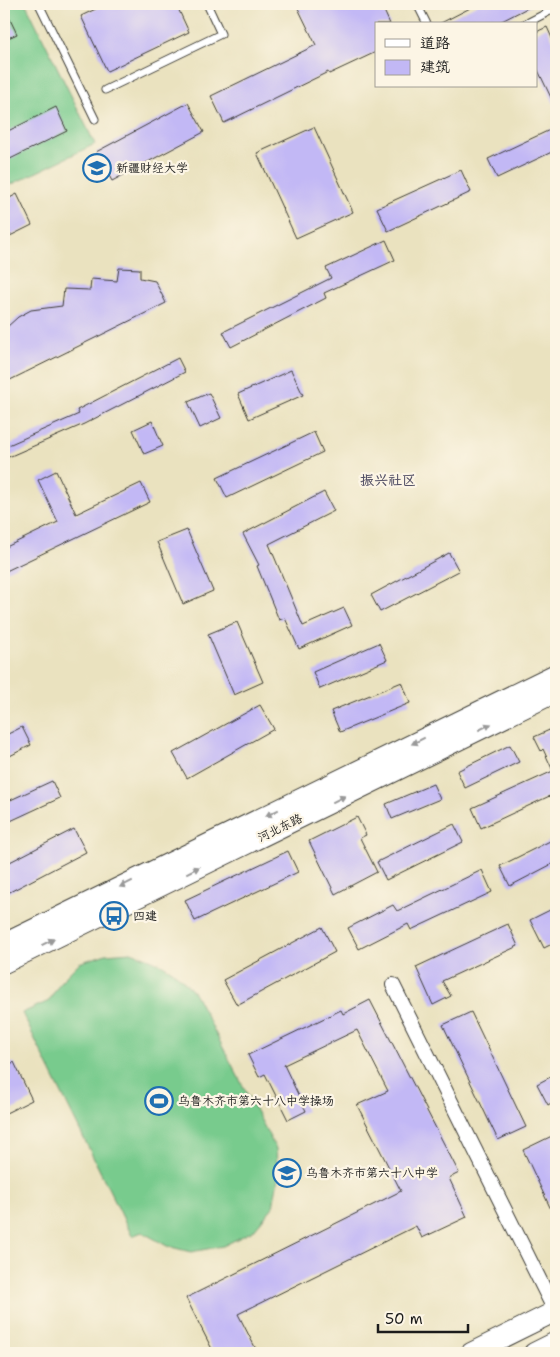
<svg xmlns="http://www.w3.org/2000/svg" width="560" height="1357" font-family="'Shantell Sans','LXGW WenKai TC',sans-serif">
<rect width="100%" height="100%" fill="#fcf5e5"/>
<filter id="ink" filterUnits="userSpaceOnUse"><feTurbulence type="fractalNoise" baseFrequency=".02" numOctaves="2"/><feDisplacementMap in="SourceGraphic" scale="10" xChannelSelector="R" yChannelSelector="G"/><feConvolveMatrix kernelMatrix="1 2 1 2 8 2 1 2 1" color-interpolation-filters="sRGB"/></filter>
<filter id="wash" filterUnits="userSpaceOnUse"><feTurbulence type="fractalNoise" baseFrequency=".0096" numOctaves="4" result="noise"/><feDisplacementMap in="SourceGraphic" scale="20" xChannelSelector="R" yChannelSelector="G"/><feGaussianBlur stdDeviation="1.12" result="paint"/><feColorMatrix in="noise" values="0 0 0 0 0 0 0 0 0 0 0 0 0 0 0 0 0 1.4 0 .05"/><feComposite in="paint" operator="in"/></filter>
<g filter="url(#wash)">
<rect width="100%" height="100%" fill="#eae2bf"/>
<path fill="#78cb8d" stroke="#4a7454" d="M4,4H26L95,144L4,188Z
M131,952C162,963 174,968 195,994L276,1149L278,1179L273,1207L253,1231L223,1246L191,1252L167,1246L142,1232L132,1236L22,1013L49,1001L61,981L79,963L106,954Z"/>
<g id="blocks">
<path fill="#c2b8f5" d="M106,4H176L189,32L107,71L81,16Z
M296,4H381L390,24H376V52L329,74L328,72L224,123L211,96L316,45Z
M478,4H535L496,24H439Z
M4,7L17,34L4,40Z
M547,27L556,47V108L536,66V32Z
M188,103L204,132L112,181L96,152Z
M56,107L67,131L4,162V133Z
M314,127L353,212L296,238L257,153Z
M556,127V150L497,178L488,159Z
M461,170L471,192L388,231L377,208Z
M17,194L32,225L4,239V201Z
M386,240L395,260L324,293L326,298L231,347L223,332L331,278L326,268Z
M119,268L140,269V278L155,281L166,303L4,383V331L7,327L18,317L31,310L62,306L64,289L90,290L91,279L117,281Z
M178,358L185,372L84,424L4,459V447L79,414L77,410Z
M291,370L303,395L249,419L238,394Z
M209,393L221,418L200,428L188,402Z
M152,421L163,446L144,454L133,430Z
M314,432L323,452L227,498L217,478Z
M56,471L76,514L141,483L150,502L4,572V548L58,522L38,480Z
M324,492L334,511L269,544L303,626L344,608L352,625L299,649L285,618L279,620L257,566L259,565L243,534Z
M187,530L213,591L183,604L157,542Z
M449,553L459,571L380,612L371,595Z
M237,622L263,682L234,695L208,634Z
M379,643L387,660L320,689L313,672Z
M402,682L410,703L340,732L331,711Z
M260,705L274,729L187,778L173,753Z
M22,727L31,745L4,759V736Z
M556,727V793L481,828L472,808L553,771L543,749L541,751L534,737Z
M510,745L519,762L465,788L457,771Z
M52,781L60,798L4,824V803Z
M433,784L440,799L392,819L386,804Z
M357,817L366,835L360,838L377,872L335,894L309,841Z
M454,824L463,842L386,880L377,862Z
M74,829L86,852L4,895V865Z
M556,838V862L510,886L500,866Z
M288,851L298,872L195,921L185,900Z
M482,870L492,892L411,930L408,924L359,949L348,928L393,905L397,911Z
M556,907V942L544,948L530,920Z
M508,924L518,946L442,981L451,996L433,1005L416,967Z
M322,927L335,952L237,1005L223,980Z
M370,1000L459,1173L449,1178L467,1217L422,1238L416,1226L238,1314L258,1353H214L186,1298L401,1191L357,1105L388,1091L357,1030L284,1065L306,1111L288,1120L265,1074L259,1077L248,1055L341,1010L343,1014Z
M471,1012L526,1127L498,1140L443,1025Z
M14,1062L32,1100L4,1114V1067Z
M556,1074V1100L548,1105L537,1084Z
M556,1134V1220L523,1150Z"/>
</g>
</g>
<g filter="url(#ink)">
<use href="#blocks" fill-opacity="0" stroke="#3b3a34" stroke-width="1"/>
<g fill="none" stroke-linecap="round" stroke-linejoin="round">
<defs>
<path id="lane" d="M39,4L95,119
M417,4L427,24
M525,24L556,8
M105,90L221,34L207,4"/>
<path id="street" d="M393,985L555,1311"/>
<path id="secondary" d="M4,944L556,674
M4,963L556,692
M471,1353L556,1311
M534,1353L556,1342"/>
</defs>
<use href="#lane" stroke="#3b3a34" stroke-width="9"/>
<use href="#street" stroke="#3b3a34" stroke-width="16"/>
<use href="#secondary" stroke="#3b3a34" stroke-width="22"/>
<use href="#lane" stroke="#fff" stroke-width="7"/>
<use href="#street" stroke="#fff" stroke-width="14"/>
<use href="#secondary" stroke="#fff" stroke-width="20"/>
</g>
<defs><path id="oneway-solid" d="M-6-.8H1V-3.2L6.5 0L1 3.2V.8H-6Z" transform="scale(1.25)"/></defs>
<g fill="#999">
<use href="#oneway-solid" transform="translate(485 727) rotate(-26)"/>
<use href="#oneway-solid" transform="translate(418 741) rotate(154)"/>
<use href="#oneway-solid" transform="translate(339 799) rotate(-26)"/>
<use href="#oneway-solid" transform="translate(272 813) rotate(154)"/>
<use href="#oneway-solid" transform="translate(193 870) rotate(-26)"/>
<use href="#oneway-solid" transform="translate(126 884) rotate(154)"/>
<use href="#oneway-solid" transform="translate(48 942) rotate(-26)"/>
</g>
</g>
<defs>
<symbol id="university-ring" viewBox="-11 -11 22 22"><circle r="9.5" fill="#fcf5e5" stroke="#1f6fb2" stroke-width="1.5"/><path d="M0-5L7-2L0 1L-7-2ZM-4 1L0 2.5L4 1V4Q0 6-4 4Z" fill="#1f6fb2"/></symbol>
<symbol id="bus-ring" viewBox="-11 -11 22 22"><circle r="9.5" fill="#fcf5e5" stroke="#1f6fb2" stroke-width="1.5"/><path d="M-5-6H5V4H4V6H2V4H-2V6H-4V4H-5ZM-3.5-4V0h7V-4ZM-3.5 1.2v1.5H-2V1.2ZM2 1.2v1.5H3.5V1.2Z" fill="#1f6fb2"/></symbol>
<symbol id="stadium-ring" viewBox="-11 -11 22 22"><circle r="9.5" fill="#fcf5e5" stroke="#1f6fb2" stroke-width="1.5"/><path d="M0-5a6.5 5 0 1 0 0 10a6.5 5 0 1 0 0-10ZM-3.5-1.8h7v3.6h-7Z" fill="#1f6fb2"/></symbol>
<symbol id="school-ring" viewBox="-11 -11 22 22"><circle r="9.5" fill="#fcf5e5" stroke="#1f6fb2" stroke-width="1.5"/><path d="M0-5L7-2L0 1L-7-2ZM-4 1L0 2.5L4 1V4Q0 6-4 4Z" fill="#1f6fb2"/></symbol>
</defs>
<g fill-rule="evenodd">
<use href="#university-ring" x="81" y="152" width="32" height="32"/>
<use href="#bus-ring" x="98" y="900" width="32" height="32"/>
<use href="#stadium-ring" x="143" y="1085" width="32" height="32"/>
<use href="#school-ring" x="271" y="1157" width="32" height="32"/>
</g>
<g text-anchor="middle" stroke-width="4.5" stroke-linejoin="round" paint-order="stroke">
<g font-size="12" fill="#1c1c1c" stroke="#fcf5e5" text-anchor="start">
<text x="116" y="172">新疆财经大学</text>
<text x="133" y="920">四建</text>
<text x="178" y="1105">乌鲁木齐市第六十八中学操场</text>
<text x="306" y="1177">乌鲁木齐市第六十八中学</text>
</g>
<g font-size="12" fill="#1c1c1c" stroke="#fcf5e5">
<text transform="translate(280 828) rotate(-26)" y="4">河北东路</text>
</g>
<g font-size="14" font-weight="bold" fill="#565368" stroke="#fcf5e5">
<text x="388" y="485">振兴社区</text>
</g>
</g>
<rect width="560" height="1357" fill="none" stroke="#fcf5e5" stroke-width="20"/>
<rect x="375" y="22" width="162" height="65" fill="#fcf5e5" stroke="#a29e95"/>
<rect x="385" y="39" width="25" height="8" fill="#ffffff" stroke="#a29e95"/>
<text x="420" y="48" font-size="15" fill="#1c1c1c">道路</text>
<rect x="385" y="60" width="25" height="15" fill="#c2b8f5" stroke="#a29e95"/>
<text x="420" y="72" font-size="15" fill="#1c1c1c">建筑</text>
<path d="M378 1324v8h90v-8" fill="none" stroke="#1c1c1c" stroke-width="2.5"/>
<text x="385" y="1324" font-size="15" fill="#1c1c1c" stroke="#fcf5e5" stroke-width="4" paint-order="stroke">50 m</text>
</svg>
